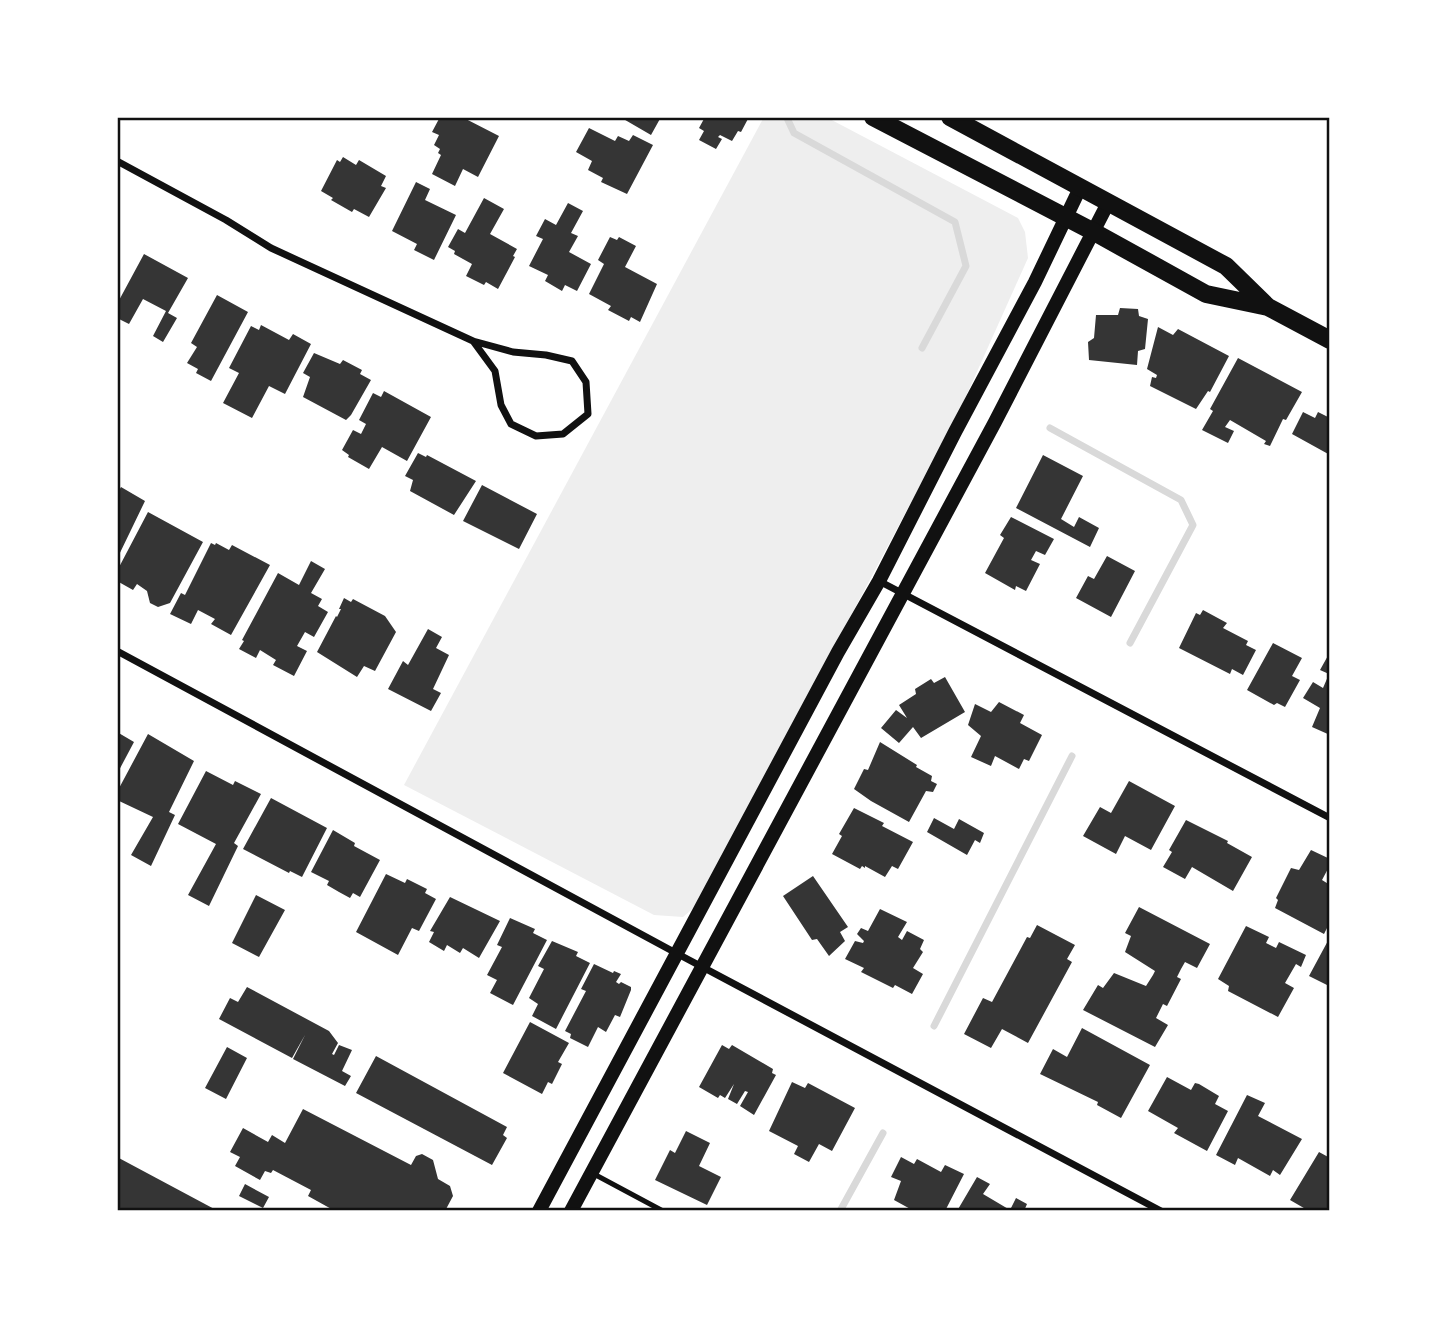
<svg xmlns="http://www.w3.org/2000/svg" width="1447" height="1328" font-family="'Noto Serif',serif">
<rect width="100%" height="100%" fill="#fff"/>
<path fill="#eee" d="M764,117H826L1018,218L1025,232L1028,258L958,414L697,905L683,917L654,915L404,785Z"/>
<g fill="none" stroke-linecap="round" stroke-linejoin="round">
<path stroke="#d9d9d9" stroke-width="7" d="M787,118L794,133L955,222L966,266L922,348
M1050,428L1181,500L1193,525L1130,643
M934,1026L1072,756
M840,1211L883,1133"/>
</g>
<path fill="#353535" d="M440,117H462L499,136L478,177L463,169L455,186L432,174L441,155L438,153L440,149L434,145L439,135L432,132Z
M620,117H661L651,135Z
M705,117H749L741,132L738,131L732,141L720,135L718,137L722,139L716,149L699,140L704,131L699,128Z
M589,128L615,141L618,136L629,141L633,135L653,145L627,194L601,182L603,178L588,170L592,161L576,152Z
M343,157L356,165L359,160L386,176L381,186L386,188L369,217L354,209L352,212L331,200L333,198L321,191L337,160L340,162Z
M416,182L430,189L425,200L456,215L434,260L414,250L417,244L392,231Z
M484,198L504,209L490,234L517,249L513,256L515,257L498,289L486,282L484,285L466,276L472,264L454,254L455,251L448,247L458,229L465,233Z
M568,203L583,211L571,233L578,236L569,252L591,264L577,291L565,285L562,291L545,281L548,275L529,266L543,239L536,236L545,219L556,225Z
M610,237L617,240L619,237L636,246L625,267L657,284L640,322L631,317L629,321L608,310L611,306L589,294L604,264L598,260Z
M144,254L188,278L168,313L177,318L163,342L153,336L166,311L143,299L129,324L117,318V304Z
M217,295L248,312L211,381L196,373L198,369L187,363L197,347L191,343Z
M1120,308L1138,309L1139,316L1148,319L1145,349L1138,351L1137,365L1089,360L1088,342L1094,338L1096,315H1118Z
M261,325L289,340L293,334L311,344L285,394L269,386L252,418L223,403L239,373L229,368L251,326L259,330Z
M1158,327L1173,335L1178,329L1229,356L1210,392L1208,391L1196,409L1150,386L1152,377L1156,378L1157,375L1147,369Z
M314,353L340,364L343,360L362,370L360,374L371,380L351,415L346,420L303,397L310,377L303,373Z
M1238,358L1302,392L1286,420L1283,419L1270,446L1264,444L1266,441L1230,420L1225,427L1234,431L1228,443L1202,430L1213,411L1210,409Z
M384,391L431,417L407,461L382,447L369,469L348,457L349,455L342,450L353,430L361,434L366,424L359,420L373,393L381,397Z
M1303,412L1315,418L1318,412L1330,418V455L1292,434Z
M418,453L426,457L427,455L476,481L454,515L410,491L413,480L405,476Z
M1043,455L1083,476L1061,519L1074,527L1079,517L1099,528L1090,547L1016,508Z
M482,485L537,514L519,549L463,521Z
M121,487L145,501L117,559V494Z
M148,512L203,542L170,603L158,607L150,603L147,591L137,584L133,590L117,581V571Z
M1011,517L1054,539L1045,555L1036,551L1031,560L1040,564L1026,591L1016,586L1015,590L985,573L1004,538L1000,535Z
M211,543L215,545L216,543L229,550L232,545L270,565L231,635L211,624L215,619L198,610L191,624L170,614L181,593L185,595Z
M1107,556L1135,571L1111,617L1076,598L1088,576L1094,579Z
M311,561L325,569L311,593L322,599L318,606L328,612L314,637L305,632L297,646L307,651L294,676L273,665L276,660L260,650L256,658L239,649L244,641L242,640L278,573L299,585Z
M344,598L351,602L353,599L385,616L396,632L375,671L364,666L357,677L317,652L336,616L337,617L341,609H339Z
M1203,610L1227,623L1223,628L1248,641L1246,645L1256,650L1243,675L1232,669L1230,674L1179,648L1196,613L1200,615Z
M428,629L442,637L436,648L449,655L433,689L441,693L431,711L388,689L403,661L408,665Z
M1273,643L1302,658L1292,676L1300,680L1285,707L1277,703L1274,705L1247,690Z
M1330,652V735L1312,727L1320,708L1303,698L1313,682L1323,688L1329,674L1320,670Z
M945,677L965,712L921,738L913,727L899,743L881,728L896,710L907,718L899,705L916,694L915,689L931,679L934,683Z
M999,702L1024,715L1020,723L1042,735L1029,761L1024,759L1019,769L995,756L991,766L971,757L981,736L968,725L975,704L991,712Z
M117,732L134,742L117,774Z
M148,734L194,761L169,812L175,815L151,866L131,855L153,817L117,800V792Z
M880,742L917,765L916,767L932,776L931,781L937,784L933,792L926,791L909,822L871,801L854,789L864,769L868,770Z
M206,771L233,785L235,781L261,794L234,843L238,846L209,906L188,895L216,844L178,824Z
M1129,781L1175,806L1151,850L1125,836L1116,854L1083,836L1100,807L1111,813Z
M271,798L327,828L302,877L290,871L289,873L243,849Z
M854,808L884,823L882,826L913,842L898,869L892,866L885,877L865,866V868L862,866L860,869L832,854L842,836L839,834Z
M934,818L954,829L959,819L984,833L980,843L975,840L967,855L927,832Z
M1186,820L1228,841L1227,843L1252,857L1233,891L1192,867L1185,879L1163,867L1172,852L1169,850Z
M333,830L355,843L354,846L380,860L360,897L353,893L350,898L339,892L327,885L329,881L311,872Z
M1311,850L1330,859V865L1322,880L1330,885V922L1324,934L1275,908L1278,900L1276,898L1291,868L1299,870Z
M386,874L405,883L407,879L427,889L425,893L436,899L419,931L412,928L398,955L356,932Z
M813,876L848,927L840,932L845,941L829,956L817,939L812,940L783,896Z
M256,895L285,910L259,957L232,943Z
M450,897L500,921L479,958L463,948L460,953L447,945L444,951L429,942L434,932L430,931Z
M1139,907L1210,944L1197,968L1185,962L1181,969L1177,977L1181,979L1167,1006L1163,1004L1156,1018L1168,1025L1155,1047L1083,1010L1098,985L1103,988L1114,973L1146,986L1153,975L1155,971L1125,952L1131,936L1125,933Z
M880,909L907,922L898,937L902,940L907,931L924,940L920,949L923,952L913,968L923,974L912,994L895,985L893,988L861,972L864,968L845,959L855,941L863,943L864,941L857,934L861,928L868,931Z
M510,918L535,929L533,933L547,940L513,1005L490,993L497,980L487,975L502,947L497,945Z
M1037,925L1075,945L1067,959L1072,962L1028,1043L1002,1029L991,1048L964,1034L983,998L992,1002L1027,937L1030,938Z
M1246,926L1269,937L1266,943L1276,948L1279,942L1306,955L1301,967L1296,964L1285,983L1294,988L1278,1017L1228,991L1229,986L1218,979Z
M1330,937V984L1329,986L1309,976Z
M552,941L578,952L576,956L590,963L556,1029L532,1016L538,1004L529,998L544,969L538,966Z
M594,964L613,973L614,971L621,974L616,982L619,984L621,982L631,987V990L620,1017L615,1015L606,1032L598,1027L588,1047L570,1038L571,1034L565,1031L586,991L581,989Z
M247,987L329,1031L338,1043L332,1054L334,1055L339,1045L352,1050L342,1071L351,1076L345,1086L293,1059L305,1035L292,1058L219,1019L230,998L238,1002Z
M530,1022L569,1043L558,1062L562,1064L552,1084L548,1082L542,1094L503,1073Z
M1082,1028L1150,1065L1121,1118L1097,1105L1098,1102L1040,1074L1053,1049L1067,1057Z
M722,1045L729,1049L732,1045L773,1069L772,1073L776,1075L754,1115L740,1106L748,1092L745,1091L737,1104L728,1099L734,1084L725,1098L720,1095L718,1098L699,1087Z
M227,1047L247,1058L226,1099L205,1088Z
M376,1056L507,1127L503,1135L507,1138L492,1165L356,1093Z
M1167,1077L1191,1090L1195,1083L1199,1084L1219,1096L1215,1104L1228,1111L1207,1151L1174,1133L1178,1128L1148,1111Z
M792,1082L805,1088L808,1083L855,1108L832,1151L819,1144L809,1162L794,1154L798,1146L769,1131Z
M1247,1095L1265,1103L1258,1116L1302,1139L1280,1175L1273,1170L1270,1176L1238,1158L1235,1165L1216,1155Z
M303,1109L411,1165L416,1156L422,1154L433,1160L438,1179L450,1186L453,1196L445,1211H335L308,1196L311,1190L273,1170L271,1173L265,1171L260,1180L235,1166L240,1157L230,1152L243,1128L268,1142L272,1135L285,1143Z
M686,1131L710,1143L699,1166L721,1177L707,1205L655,1180L670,1150L675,1153Z
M1319,1152L1330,1158V1211L1312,1209L1309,1211L1290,1200Z
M117,1157L218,1211H117Z
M901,1157L914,1164L917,1159L941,1172L945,1165L964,1174L945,1211H914L894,1200L901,1181L891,1177Z
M977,1177L990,1184L983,1194L1010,1210L1016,1198L1027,1204L1024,1211H957Z
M245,1184L269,1197L263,1208L239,1196Z"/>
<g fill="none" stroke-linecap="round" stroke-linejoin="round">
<path stroke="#111" stroke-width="5" d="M592,1173L663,1211"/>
<path stroke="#111" stroke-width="7" d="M117,161L226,220L271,248L473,341L513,352L546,355L572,361L586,382L588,414L563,434L536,436L511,424L501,405L495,371L473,341
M879,581L1330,818
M117,651L676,953L1161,1211"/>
<path stroke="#111" stroke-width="14" d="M539,1211L838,652L879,581L955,432L1035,282L1080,188
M571,1211L995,422L1108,203"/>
<path stroke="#111" stroke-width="18" d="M873,117L1094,232L1206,294L1268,307
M950,117L1226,266L1268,307L1330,340"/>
</g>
<rect width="1447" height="1328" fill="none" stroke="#ffffff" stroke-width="238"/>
<rect x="119" y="119" width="1209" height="1090" fill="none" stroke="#111" stroke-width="2.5"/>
</svg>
